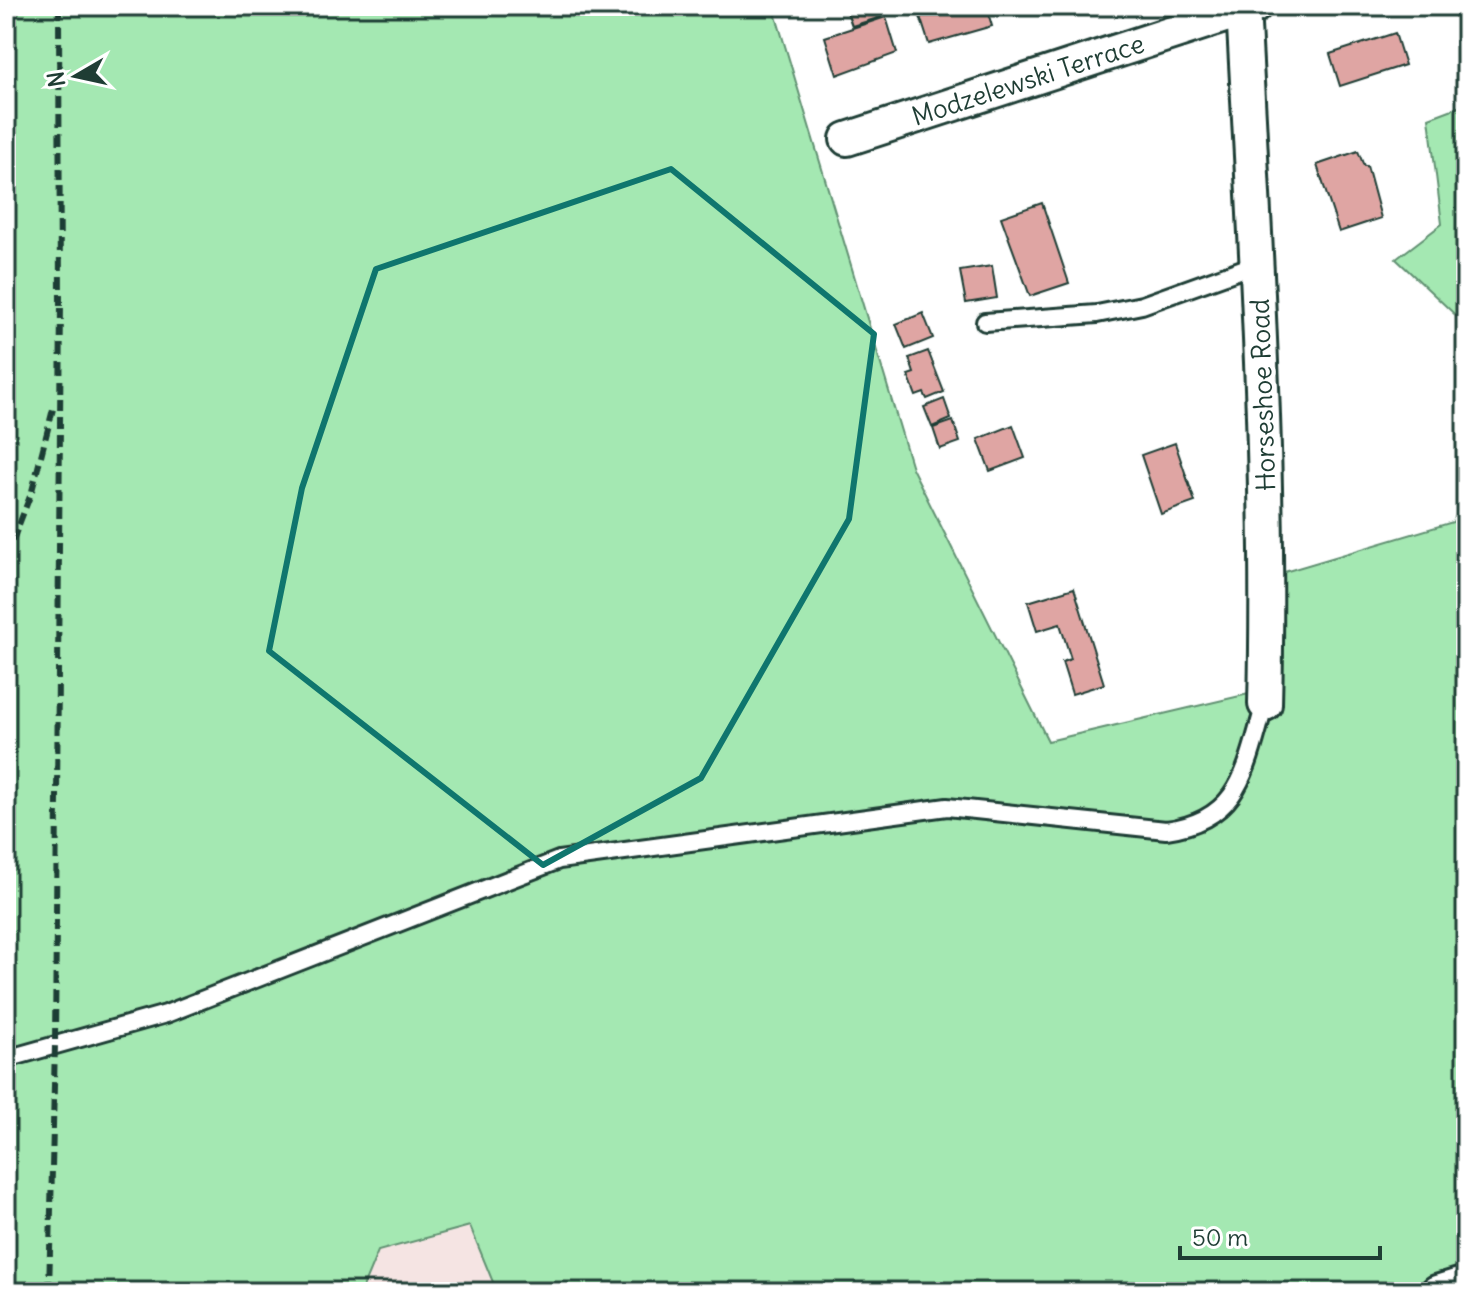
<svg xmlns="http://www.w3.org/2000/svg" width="1472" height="1298" font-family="Delius,sans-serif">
<rect width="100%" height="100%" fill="#fff"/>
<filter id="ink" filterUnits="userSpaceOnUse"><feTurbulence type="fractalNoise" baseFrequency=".0125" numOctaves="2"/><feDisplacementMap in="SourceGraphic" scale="16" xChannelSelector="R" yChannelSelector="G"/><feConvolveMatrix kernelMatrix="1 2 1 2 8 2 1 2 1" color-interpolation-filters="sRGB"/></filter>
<g filter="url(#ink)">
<path fill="#f5e4e3" d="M470,1226L497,1292H361L378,1251Z"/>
<path fill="#a4e8b2" stroke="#629273" stroke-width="2" d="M6,6H773L912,468L1048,741L1270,689L1264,578L1453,522L1466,494V1283L1437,1292H497L470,1226L378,1251L361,1292H6Z
M1466,104V325L1396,259L1442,224L1429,118Z"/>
<path fill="#dfa5a3" stroke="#1f3d34" stroke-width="2" d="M866,6H878L881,17L852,26L847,12Z
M986,6L992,26L929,44L917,7Z
M1028,6H1055L1031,14Z
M886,17L897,53L837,75L825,37Z
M1395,33L1405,65L1340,86L1330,54Z
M1358,151L1364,166H1367L1381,218L1339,232L1317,165Z
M1042,203L1069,283L1030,296L1001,217Z
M992,266L997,298L966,303L960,271Z
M923,313L933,338L906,349L896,324Z
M928,351L944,392L927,399L924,393L916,396L908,375L914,373L909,358Z
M944,399L951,419L932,427L924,407Z
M953,421L960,442L940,449L933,428Z
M1013,425L1025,458L990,471L978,439Z
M1175,443L1195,502L1161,514L1141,455Z
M1074,588L1104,684L1072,694L1062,662L1071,659L1060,624L1037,631L1028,602Z"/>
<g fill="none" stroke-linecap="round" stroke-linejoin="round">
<defs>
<path id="service" d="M985,322L1097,314L1142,305L1259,263
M6,1059L166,1014L559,860L947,807L1166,830C1242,820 1246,767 1265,704"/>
<path id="minor" d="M1243,6C1255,239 1271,471 1265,704
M847,139L1255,6
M1437,1292L1466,1283"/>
</defs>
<use href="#service" stroke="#1f3d34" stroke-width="22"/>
<use href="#minor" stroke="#1f3d34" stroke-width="38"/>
<use href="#service" stroke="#fff" stroke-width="16"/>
<use href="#minor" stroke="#fff" stroke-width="32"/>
<path stroke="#1f3d34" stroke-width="6" stroke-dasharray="12 6" stroke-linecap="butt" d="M59,6L60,310
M6,558L32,491L53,409
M49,1292L55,1044L61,301"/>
</g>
</g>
<path fill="none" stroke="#0f766e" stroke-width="6" stroke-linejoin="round" d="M671,169L874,334L849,519L701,778L543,865L269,651L302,488L376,269Z"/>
<g text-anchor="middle" stroke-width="8" stroke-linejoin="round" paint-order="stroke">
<g font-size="26" fill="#1f3d34" stroke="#fff">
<text transform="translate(1028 80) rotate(-18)" y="9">Modzelewski Terrace</text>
<text transform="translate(1263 395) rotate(-92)" y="9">Horseshoe Road</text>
</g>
</g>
<rect width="1472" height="1298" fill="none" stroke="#fff" stroke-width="32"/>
<rect x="16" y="16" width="1440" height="1266" fill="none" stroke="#1f3d34" stroke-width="3" filter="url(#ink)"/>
<g transform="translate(76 76) rotate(261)" stroke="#ffffff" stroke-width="6" paint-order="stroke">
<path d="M0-6L14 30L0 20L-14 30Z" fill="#1f3d34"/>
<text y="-12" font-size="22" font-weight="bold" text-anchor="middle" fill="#1f3d34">N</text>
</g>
<path d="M1180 1246v12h200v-12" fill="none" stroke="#1f3d34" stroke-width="4"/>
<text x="1192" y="1246" font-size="24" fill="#1f3d34" stroke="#ffffff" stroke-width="6" paint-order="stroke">50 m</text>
</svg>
